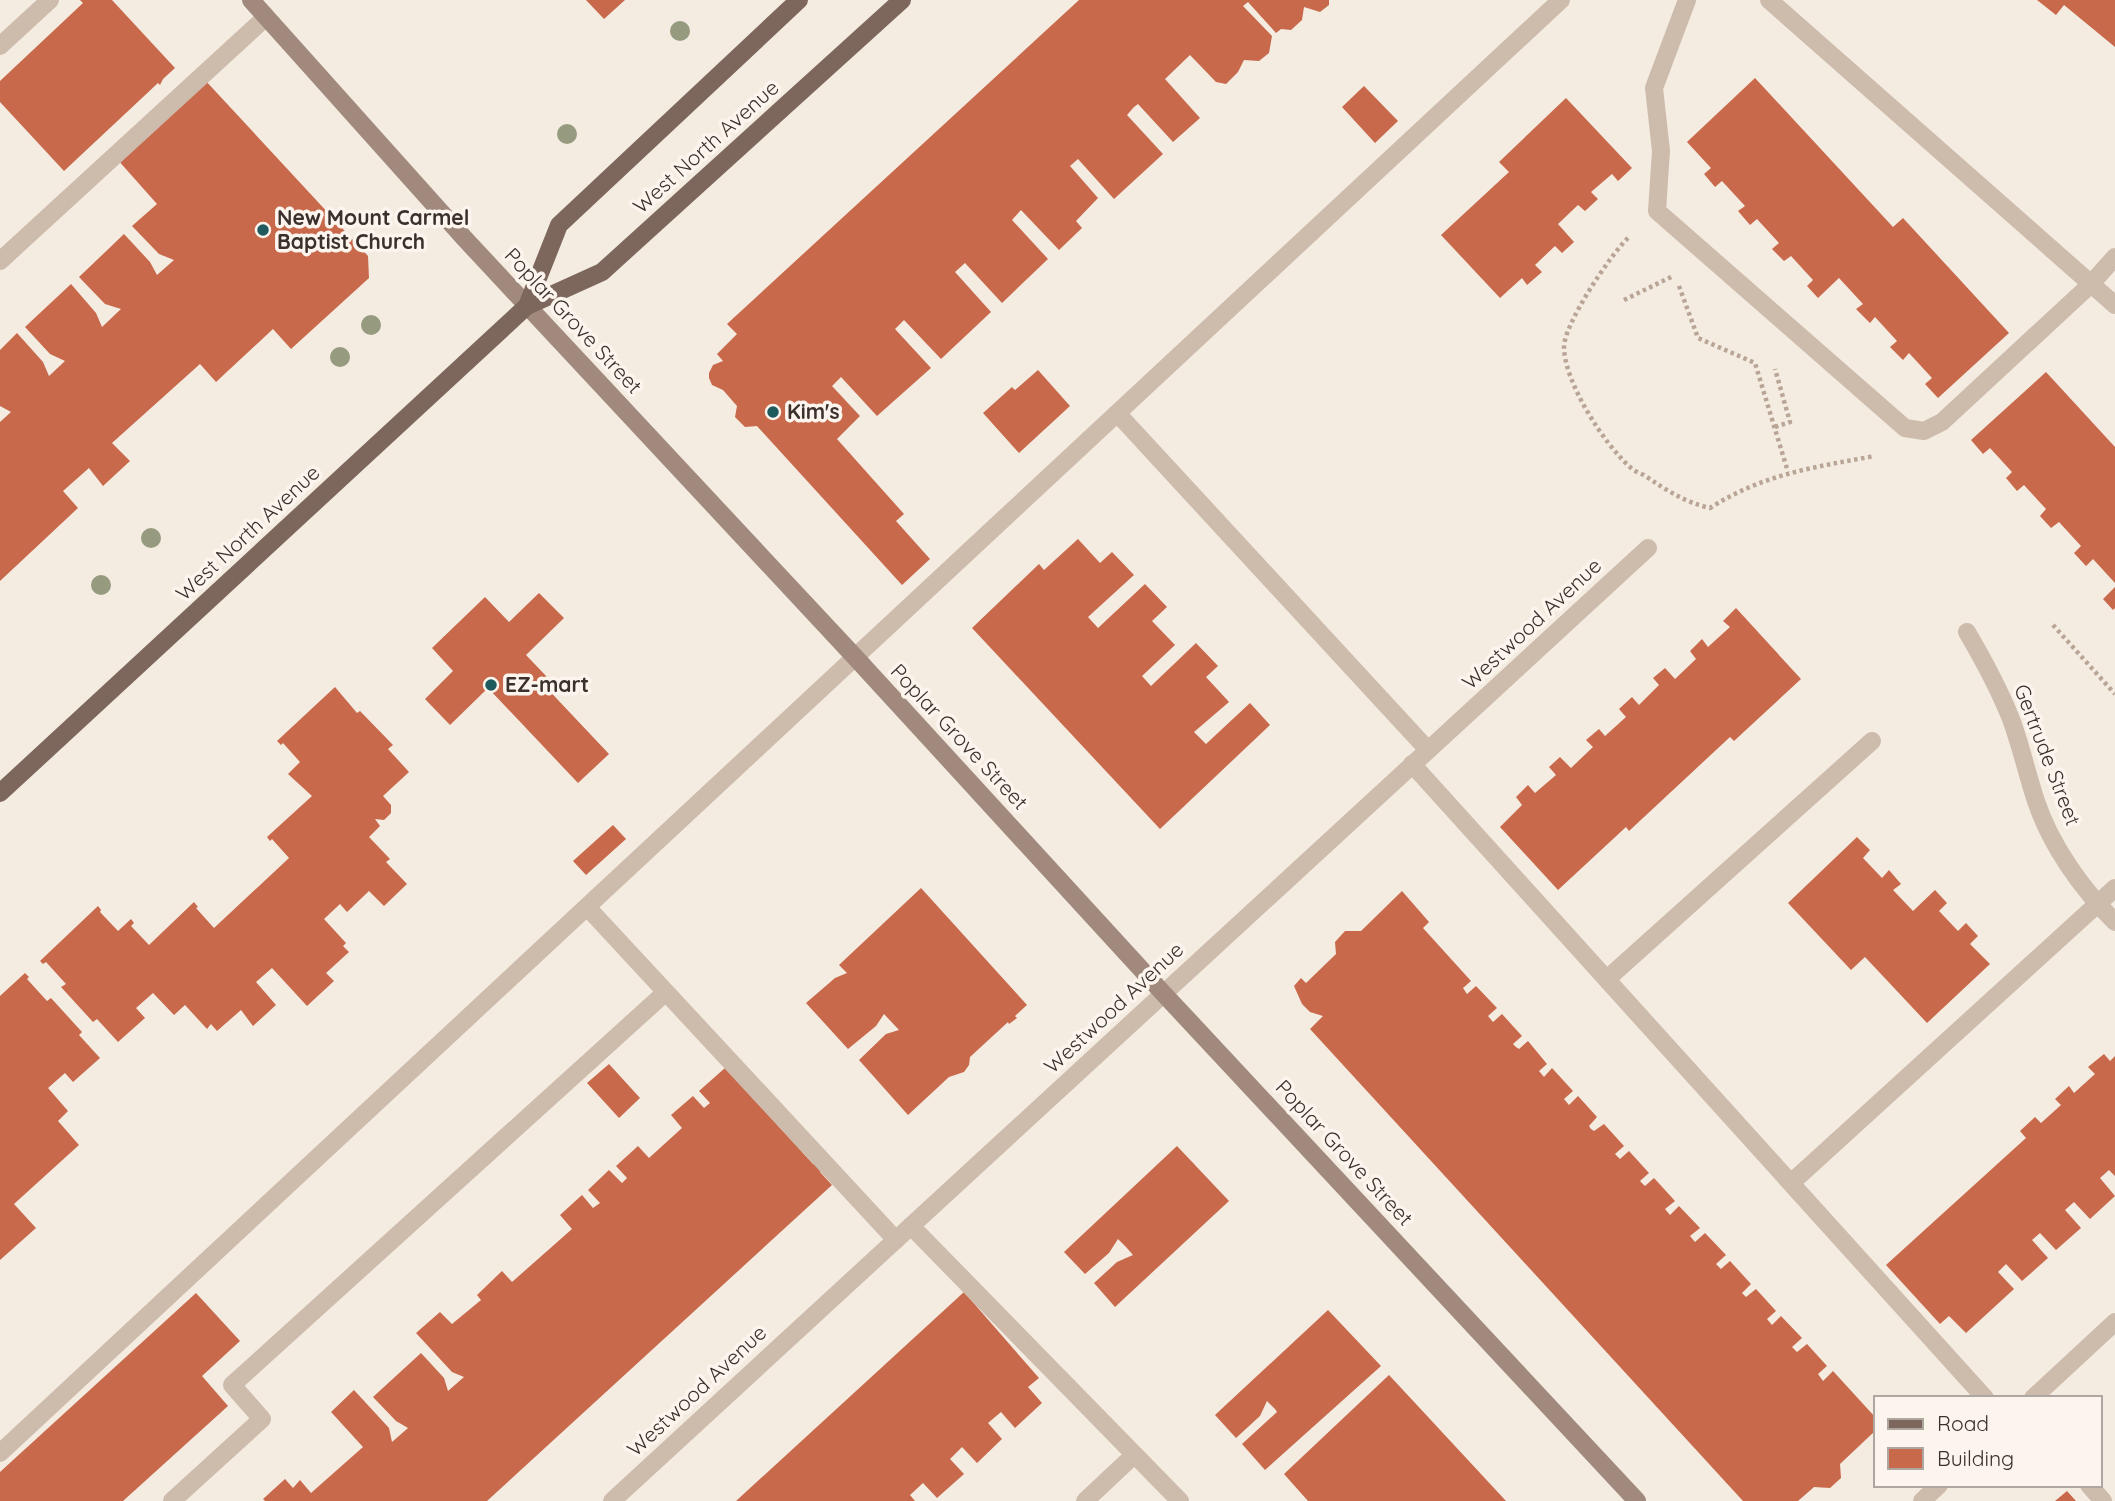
<svg xmlns="http://www.w3.org/2000/svg" width="2115" height="1501" font-family="Quicksand,sans-serif">
<rect width="100%" height="100%" fill="#f4ebe1"/>
<path fill="#c8694b" d="M80,0H112L175,68L163,79L160,85L158,83L64,171L0,102V81L83,3Z
M586,0H625L604,19Z
M1079,0H1329V5L1320,12L1304,7L1302,20L1291,30L1281,29L1276,33L1248,2L1243,6L1272,36L1269,53L1259,61L1244,60L1238,72L1226,84L1216,82L1190,55L1165,79L1200,118L1173,142L1138,104L1134,107L1127,115L1163,154L1114,199L1078,159L1070,166L1098,198L1076,221L1082,228L1059,250L1021,210L1012,220L1048,259L1002,303L965,263L955,272L991,312L941,359L904,320L895,329L931,368L877,416L841,377L832,386L860,416L837,439L904,514L896,521L930,559L902,585L757,426L745,427L735,417L737,406L723,390L712,385L709,378V373L713,365L723,361L717,354L737,334L727,324Z
M2037,0H2115V47L2064,5L2056,15Z
M1755,78L1893,227L1903,218L2009,333L1938,398L1925,384L1932,378L1909,353L1903,360L1890,347L1897,341L1875,317L1870,323L1856,309L1863,304L1839,278L1818,298L1807,286L1813,280L1791,256L1784,261L1772,249L1779,243L1757,219L1750,225L1738,211L1745,206L1722,181L1715,187L1704,174L1711,168L1687,142Z
M204,79L368,256L369,278L291,349L273,329L216,382L200,364L112,443L130,461L103,486L89,468L63,491L78,508L0,581V422L11,412L0,406V350L17,333L43,362L49,376L65,361L50,354L25,327L71,284L96,313L102,327L121,309L105,304L79,277L100,257L124,234L150,262L157,275L174,260L159,254L132,226L157,204L117,159Z
M1364,86L1398,121L1375,143L1342,107Z
M1566,98L1632,168L1618,181L1612,174L1591,192L1598,199L1585,211L1578,205L1558,224L1574,242L1562,253L1555,246L1535,265L1542,272L1527,285L1522,278L1500,298L1441,235L1509,172L1499,162Z
M1038,370L1070,406L1019,453L983,413L1012,387L1015,390Z
M2046,372L2115,447V583L2093,559L2086,566L2074,553L2081,546L2059,522L2051,528L2040,516L2046,509L2024,485L2017,491L2006,478L2012,472L1990,448L1983,454L1971,440Z
M1078,539L1100,563L1112,552L1134,575L1088,617L1098,628L1145,584L1167,607L1152,621L1175,645L1142,676L1151,686L1196,643L1218,666L1206,677L1229,702L1194,732L1206,744L1250,703L1270,725L1160,829L972,628L1039,564L1044,570Z
M2115,587V608L2113,610L2103,599Z
M539,593L564,618L526,655L547,677L541,682L609,754L578,783L488,688L450,725L425,699L453,671L432,648L485,597L509,622Z
M1736,608L1801,679L1734,741L1730,737L1629,831L1626,827L1558,890L1500,827L1522,805L1516,797L1528,785L1535,793L1556,775L1549,767L1560,757L1571,768L1593,747L1586,740L1599,729L1605,736L1626,717L1619,709L1632,697L1639,705L1659,685L1653,678L1665,668L1675,679L1696,659L1690,651L1702,639L1708,647L1730,627L1723,621Z
M335,687L357,713L360,711L393,745L388,749L409,772L383,796L391,805V813L384,820L375,819L380,826L369,837L390,859L386,862L407,884L384,906L369,891L347,912L340,904L324,919L346,943L343,946L349,952L326,973L334,981L307,1006L272,968L256,982L276,1005L253,1026L241,1010L217,1031L211,1024L207,1029L185,1005L174,1015L153,993L136,1008L145,1018L118,1042L97,1019L93,1022L61,987L66,984L46,962L43,964L40,961L98,906L101,910L100,912L118,931L131,919L134,923L131,926L149,945L194,902L198,907L196,908L214,928L289,858L272,839L270,841L267,837L312,796L288,774L300,762L283,743L281,745L277,741Z
M613,825L626,839L586,875L573,861Z
M1857,837L1870,850L1863,858L1882,878L1889,870L1901,884L1893,890L1913,911L1935,890L1947,903L1939,911L1958,931L1966,923L1978,936L1970,944L1990,964L1927,1023L1865,957L1851,970L1788,903Z
M921,888L1027,1005L1015,1016L1017,1018L1009,1024L1008,1022L970,1057L969,1065L964,1072L949,1077L908,1115L859,1060L886,1034L899,1030L884,1014L876,1026L848,1049L806,1003L835,978L847,973L839,965Z
M1402,891L1429,922L1423,928L1471,981L1463,988L1467,994L1476,986L1497,1008L1488,1016L1493,1022L1502,1014L1522,1036L1513,1044L1516,1047L1519,1049L1528,1041L1547,1064L1539,1071L1544,1077L1552,1068L1573,1091L1564,1099L1569,1105L1578,1096L1597,1117L1589,1126L1591,1129L1594,1131L1604,1124L1624,1146L1615,1154L1620,1159L1629,1151L1649,1173L1640,1181L1645,1186L1654,1178L1675,1201L1665,1209L1670,1215L1679,1206L1700,1228L1690,1236L1695,1242L1705,1233L1726,1255L1716,1264L1721,1269L1730,1261L1751,1284L1742,1293L1746,1297L1756,1289L1776,1311L1767,1319L1772,1325L1781,1316L1802,1338L1792,1347L1797,1352L1807,1344L1827,1366L1818,1374L1823,1381L1833,1371L1875,1417V1431L1840,1464L1841,1478L1830,1488L1814,1487L1798,1501H1743L1310,1029L1323,1016L1310,1012L1302,1004L1294,986L1301,978L1306,983L1336,954L1335,942L1345,931H1361Z
M25,973L29,977L27,979L47,1001L51,998L82,1032L79,1035L100,1058L73,1082L65,1073L48,1088L68,1111L58,1121L79,1145L14,1204L36,1228L0,1260V996Z
M2104,1054L2110,1061L2115,1056V1176L2109,1170L2100,1178L2115,1196L2090,1219L2074,1202L2065,1210L2081,1228L2056,1250L2040,1233L2032,1240L2048,1258L2022,1281L2006,1264L1998,1272L2014,1289L1966,1333L1949,1316L1940,1324L1886,1265L2026,1138L2020,1131L2035,1117L2041,1123L2061,1105L2055,1099L2069,1086L2074,1093L2095,1074L2088,1067Z
M609,1064L640,1098L619,1118L587,1083Z
M725,1068L813,1164L815,1163L821,1169L820,1172L832,1185L487,1501H265L263,1499L285,1479L293,1488L300,1480L311,1493L363,1447L331,1412L354,1390L389,1428L392,1442L408,1428L396,1421L373,1397L421,1353L444,1378L448,1391L464,1377L452,1372L416,1333L440,1312L452,1324L481,1300L477,1295L502,1271L512,1282L572,1229L560,1215L582,1195L593,1208L600,1203L588,1190L609,1170L622,1183L627,1178L616,1166L638,1146L649,1158L682,1128L671,1115L693,1096L704,1108L710,1103L699,1091Z
M1177,1146L1229,1201L1115,1307L1094,1283L1117,1262L1133,1255L1126,1247L1118,1239L1109,1253L1085,1274L1064,1252Z
M964,1292L1039,1378L1028,1387L1042,1403L1015,1428L1001,1412L988,1423L1002,1439L977,1463L962,1447L950,1459L964,1474L937,1498L923,1483L910,1495L915,1501H736Z
M196,1293L240,1341L202,1376L228,1406L123,1501H0V1472Z
M1328,1310L1381,1366L1265,1470L1242,1444L1277,1412L1275,1409L1267,1401L1260,1416L1236,1438L1215,1415Z
M1389,1375L1416,1404L1506,1501H1308L1284,1474Z
M2067,1491L2076,1501H2055Z"/>
<g fill="none" stroke-linecap="round" stroke-linejoin="round">
<path stroke="#b9a596" stroke-width="4.5" stroke-dasharray="3.5 3.5" stroke-linecap="butt" d="M1628,238C1611,254 1563,325 1564,348C1565,383 1604,444 1630,467C1634,471 1639,473 1644,475C1666,490 1684,502 1710,508C1763,474 1815,467 1875,456
M1679,286L1698,338L1755,363L1788,472
M1624,300L1673,276
M1775,427L1790,422L1775,369
M2053,625L2115,694"/>
<path stroke="#cdbbac" stroke-width="18" d="M1687,0L1654,88L1661,151L1657,211L1905,428L1924,431L1942,422L2090,285L2115,257
M1769,0L2115,305
M0,46L50,0
M0,261L266,17
M1117,413L1428,750
M1412,764L1985,1398
M587,907L896,1240
M1607,979L1872,741
M1791,1183L2115,888
M911,1226L1180,1501
M0,1453L1561,0
M2089,1485L2103,1501
M172,1501L262,1419L232,1385L666,992
M1085,1501L1134,1455"/>
<path stroke="#cdbbac" stroke-width="18" d="M1967,632C1984,661 1999,689 2011,719C2021,746 2027,774 2036,801C2051,846 2082,889 2115,922
M2033,1398L2115,1322
M612,1501L1648,548
M1922,1501L1939,1485"/>
<path stroke="#a18a7d" stroke-width="18" d="M251,0L465,239L855,657L1163,993L1637,1501"/>
<path stroke="#7d675c" stroke-width="18" d="M527,306L559,225L799,0
M0,793L527,306L602,272L902,0"/>
</g>
<g fill="#969b7f">
<circle cx="680" cy="31" r="10"/>
<circle cx="567" cy="134" r="10"/>
<circle cx="371" cy="325" r="10"/>
<circle cx="340" cy="357" r="10"/>
<circle cx="151" cy="538" r="10"/>
<circle cx="101" cy="585" r="10"/>
</g>
<g fill="#1f5a5e" stroke="#fbf5ee" stroke-width="2.5">
<circle cx="263" cy="230" r="7"/>
<circle cx="773" cy="412" r="7"/>
<circle cx="491" cy="685" r="7"/>
</g>
<g text-anchor="middle" stroke-width="7" stroke-linejoin="round" paint-order="stroke">
<g font-size="21" fill="#3b302b" stroke="#fbf5ee">
<text transform="translate(706 147) rotate(-42)" y="7">West North Avenue</text>
<text transform="translate(573 321) rotate(47)" y="7">Poplar Grove Street</text>
<text transform="translate(248 533) rotate(-43)" y="7">West North Avenue</text>
<text transform="translate(1532 624) rotate(-43)" y="7">Westwood Avenue</text>
<text transform="translate(959 737) rotate(47)" y="7">Poplar Grove Street</text>
<text transform="translate(2047 755) rotate(69)" y="7">Gertrude Street</text>
<text transform="translate(1114 1008) rotate(-43)" y="7">Westwood Avenue</text>
<text transform="translate(1344 1153) rotate(47)" y="7">Poplar Grove Street</text>
<text transform="translate(697 1391) rotate(-43)" y="7">Westwood Avenue</text>
</g>
<g font-size="21" font-weight="bold" fill="#3b302b" stroke="#fbf5ee" text-anchor="start">
<text x="277" y="225">New Mount Carmel<tspan x="277" dy="24">Baptist Church</tspan></text>
<text x="787" y="419">Kim's</text>
<text x="505" y="692">EZ-mart</text>
</g>
</g>
<rect x="1874" y="1396" width="228" height="91" fill="#fbf5ee" stroke="#aea6a0" stroke-width="2"/>
<rect x="1888" y="1419" width="35" height="10" fill="#7d675c" stroke="#aea6a0" stroke-width="2"/>
<text x="1937" y="1431" font-size="21" fill="#3b302b">Road</text>
<rect x="1888" y="1448" width="35" height="21" fill="#c8694b" stroke="#aea6a0" stroke-width="2"/>
<text x="1937" y="1466" font-size="21" fill="#3b302b">Building</text>
</svg>
